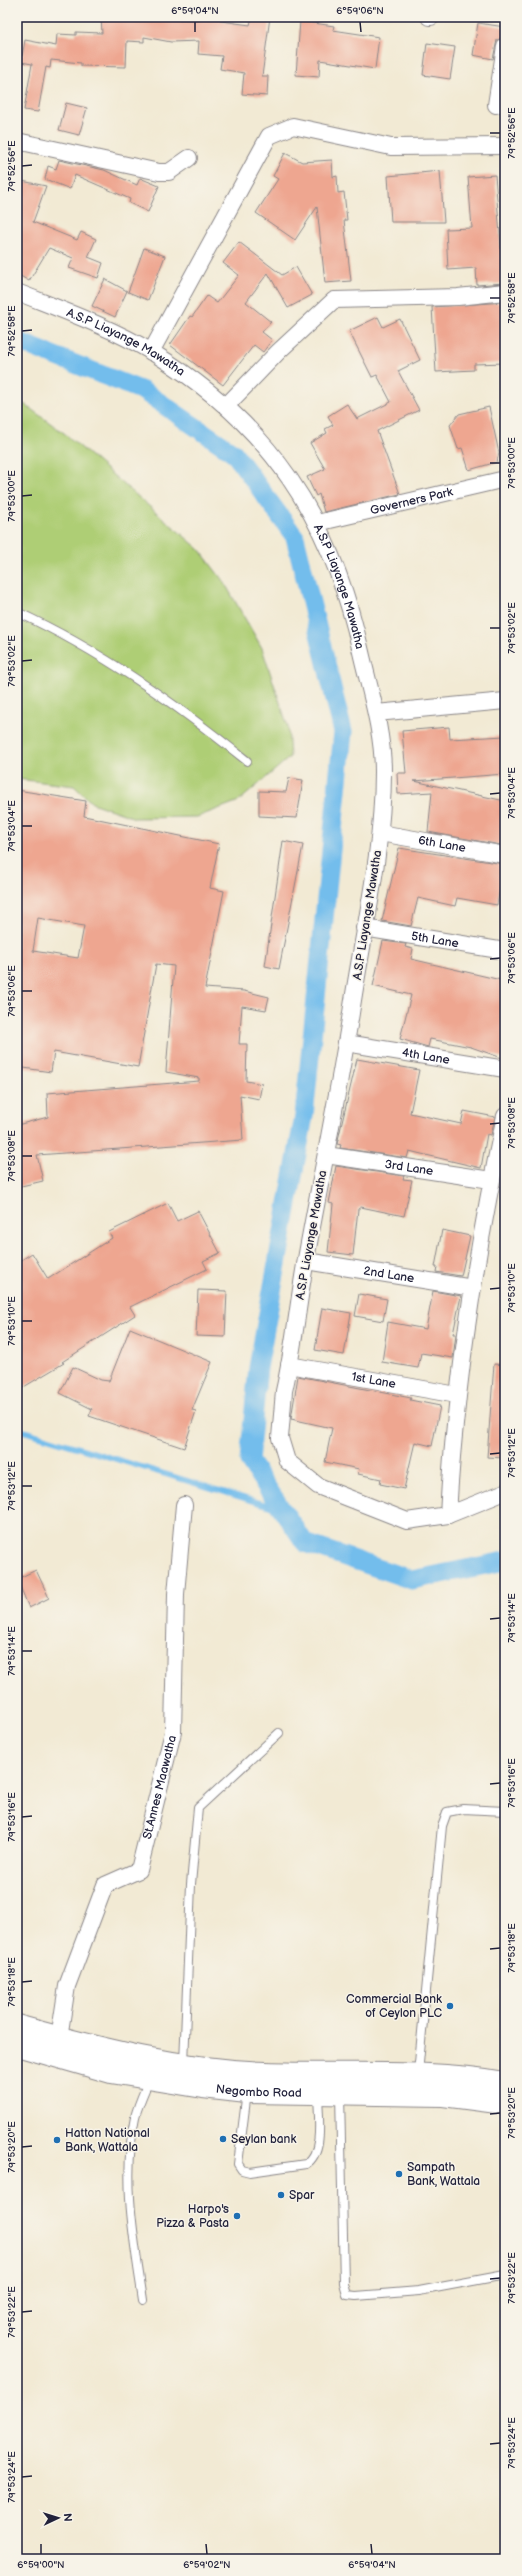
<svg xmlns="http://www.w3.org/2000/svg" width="522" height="2576" font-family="'Balsamiq Sans',sans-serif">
<rect width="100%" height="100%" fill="#f7f3e8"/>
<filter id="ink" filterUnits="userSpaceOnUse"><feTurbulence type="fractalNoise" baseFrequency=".025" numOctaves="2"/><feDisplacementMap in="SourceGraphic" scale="8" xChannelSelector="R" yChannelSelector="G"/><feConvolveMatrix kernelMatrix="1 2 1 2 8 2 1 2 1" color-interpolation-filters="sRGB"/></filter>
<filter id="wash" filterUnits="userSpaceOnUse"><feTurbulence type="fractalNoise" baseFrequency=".012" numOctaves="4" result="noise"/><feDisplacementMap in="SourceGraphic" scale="16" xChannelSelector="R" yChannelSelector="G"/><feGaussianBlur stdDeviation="0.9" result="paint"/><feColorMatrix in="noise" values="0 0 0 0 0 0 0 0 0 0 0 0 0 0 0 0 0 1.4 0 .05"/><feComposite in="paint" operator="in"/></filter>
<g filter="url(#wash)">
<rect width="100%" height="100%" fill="#f2ead4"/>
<path fill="#aece75" stroke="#687858" d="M17,399L64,433L199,549L224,582L262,648L288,727L290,757L239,801L197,817L135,818L92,803L74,786L17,779Z"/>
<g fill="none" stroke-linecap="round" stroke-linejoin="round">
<path stroke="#73bdec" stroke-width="5.5" d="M17,1429L283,1510"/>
<path stroke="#73bdec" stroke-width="19" d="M17,341L143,391L234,453L295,537L343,732L304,1116L258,1368L249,1461L305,1543L412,1580L505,1561"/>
</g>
<g id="blocks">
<path fill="#eea690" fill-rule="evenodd" d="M101,17L200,20V17H221V21L250,25L252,17H270L262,76H268L267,96L242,94L244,73L220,69L222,56L198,54L199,41L171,42L144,37V42L127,41L126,67L81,66V63L51,60L50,68L46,67L38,112L24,110L32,64L21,62L25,40L56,46L57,34L76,35V32L102,33Z
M300,21L334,26L333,30L379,37L375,69L320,60L319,77L296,75Z
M478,23L505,27V37L497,40L493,59L473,55Z
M427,43L455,47L450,79L423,75Z
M66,103L87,108L79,135L59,130Z
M285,153L302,162L332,160L333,177L337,176L338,193L344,192L347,220H344L351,281L325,283L317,207L295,240L256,213L278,179L273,176Z
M59,160L104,170L137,185L140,178L159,186L148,212L129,203L130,199L75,175L70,189L45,179L48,166L56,169Z
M440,171L444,222H391L388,176Z
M495,175L504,283L477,285L476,268L448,270L446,229L472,228L468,177Z
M17,180L46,186L33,222L77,240L81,232L96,239L88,257L103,263L98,278L69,268L73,258L49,248L29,281L17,274Z
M239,242L282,275L296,267L312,295L288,308L268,273L246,302L271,322L262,332L272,340L263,352L254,345L223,385L170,345L190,316L192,317L207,296L217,303L239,275L223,263Z
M144,248L165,256L148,300L128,292Z
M105,279L127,291L115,317L92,306Z
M505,302V363L474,364V370L436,372L432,307Z
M378,317L383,327L400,319L420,360L398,371L419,410L377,431L400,494L324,512L319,494L316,496L307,477L325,469L310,443L327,433L325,429L333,425L328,416L347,404L357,419L391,402L377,375L372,377L349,331Z
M489,407L499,453L497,462L469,470L462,448L458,449L450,425L459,414Z
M449,727L450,739L505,736V774L414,781L505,801V828L501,845L428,832L432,792L398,794L397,773H406L402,731Z
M289,778L303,780L297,818L259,816V791L286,792Z
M17,790L86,801L84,816L219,844L210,888L224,891L205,988L244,991L269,997L266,1010L242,1006L239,1044H247L246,1081L262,1084L259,1099L240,1095L243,1140L37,1155L43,1181L17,1187V1125L48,1117L47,1093L199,1081V1078L166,1072L174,966L156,964L138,1067L54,1052L51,1072L17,1067ZM38,918L84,926L78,958L33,951Z
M283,841L303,845L279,969L265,966Z
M399,848L504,864L497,905L457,898L455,906L418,898L411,926L382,921Z
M383,941L406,944L405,947L413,949L411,959L505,981V1059L471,1047L430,1039L428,1047L400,1039L411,995L373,986Z
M357,1059L419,1070L410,1113L461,1124L464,1111L495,1117L491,1135L487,1134L481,1168L409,1151L407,1158L340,1148L341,1145L337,1144Z
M336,1166L404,1176L403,1179L412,1180L404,1216L361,1207L358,1209L353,1255L328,1252L333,1204L329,1203Z
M168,1203L177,1221L198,1211L220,1253L203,1261L207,1269L130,1307L135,1315L62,1362L64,1363L17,1391V1263L32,1253L48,1279L112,1238L109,1232Z
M442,1230L470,1236L461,1276L436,1272L437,1267H435Z
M198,1290L227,1291L225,1337L196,1336Z
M433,1291L461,1296L453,1334H456L453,1358L421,1353L418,1368L382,1362L388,1322L426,1329Z
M359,1294L387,1299L383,1321L355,1316Z
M322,1308L351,1313L344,1355L315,1350Z
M130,1328L212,1362L192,1410L196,1411L184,1448L89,1416L92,1409L60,1393L73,1367L101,1380L109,1381Z
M494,1364L505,1365V1458L487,1457Z
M298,1376L411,1398L410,1400L440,1406L432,1446L415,1442L404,1489L380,1484L381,1479L358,1474L359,1469L325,1462L332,1428L291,1419Z
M36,1570L49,1598L29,1608L17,1579Z"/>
</g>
</g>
<g filter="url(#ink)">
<use href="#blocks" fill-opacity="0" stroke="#8a8688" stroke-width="1"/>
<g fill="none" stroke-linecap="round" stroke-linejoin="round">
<defs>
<path id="service" d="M17,612C100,650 176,704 247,761
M184,2064L191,1884L198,1808L279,1733
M418,2073L442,1826L447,1812L463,1809L505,1811
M247,2092L238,2164L242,2170L250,2172L306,2164C325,2152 318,2114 318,2093
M340,2094L344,2284L347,2295L356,2296L419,2291L505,2275
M143,2300C134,2240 122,2178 135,2117C138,2105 144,2092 149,2080"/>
<g id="minor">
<path d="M429,17H431"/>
<path d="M496,105L505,46"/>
<path d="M17,141L159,172H169L189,158"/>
<path id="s1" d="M17,292C62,310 110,327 152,352C270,424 331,517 361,652C370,691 383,731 383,772C383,852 363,933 351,1013C338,1095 321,1177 306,1259C298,1303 294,1347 284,1391L280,1438L287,1461L318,1486L407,1521L448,1515L505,1492"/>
<path d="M151,352L269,136L293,126L391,147L505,146"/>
<path d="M227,405L279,351L334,300L458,297L505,292"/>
<path id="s2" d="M317,523L505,479"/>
<path d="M376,713L505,701"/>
<path id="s3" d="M380,833L505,855"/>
<path id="s4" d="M364,928L505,951"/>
<path id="s5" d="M346,1043L505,1069"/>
<path id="s6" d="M326,1155L491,1180"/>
<path id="s7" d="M306,1261L473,1288"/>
<path id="s8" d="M289,1365L457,1395"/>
<path d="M448,1515C455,1381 477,1247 505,1116"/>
<path id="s9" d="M59,2038L67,1986L105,1885L139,1870L173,1732L176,1594L184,1505"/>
</g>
<g id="trunk">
<path d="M17,2026C99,2049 181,2070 266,2073C347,2076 425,2069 505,2083"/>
<path id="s10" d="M17,2045L111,2072L203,2087L247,2092L443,2095L505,2103"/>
</g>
</defs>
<use href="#service" stroke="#8a8688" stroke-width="10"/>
<use href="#minor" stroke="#8a8688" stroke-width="18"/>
<use href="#trunk" stroke="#8a8688" stroke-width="24"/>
<use href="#service" stroke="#fff" stroke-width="8"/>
<use href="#minor" stroke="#fff" stroke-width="16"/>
<use href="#trunk" stroke="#fff" stroke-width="22"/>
</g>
</g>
<path fill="none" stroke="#22223b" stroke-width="1.5" d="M195,22V32M360,22L361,32M490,133H500M22,166L32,165M490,298H500M22,331L32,330M490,463H500M22,496L32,495M490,628H500M22,661L32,660M490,794L500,793M22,826H32M490,959L500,958M22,991H32M490,1124L500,1123M22,1156H32M490,1289L500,1288M22,1321H32M490,1454L500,1453M22,1486H32M490,1619L500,1618M22,1651H32M490,1784L500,1783M22,1817L32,1816M490,1949L500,1948M22,1982L32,1981M490,2114L500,2113M22,2147L32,2146M490,2279L500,2278M22,2312L32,2311M490,2444L500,2443M22,2477L32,2476M41,2544V2554M206,2544L207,2554M371,2544L372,2554"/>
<g fill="#1f6fb2" stroke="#f7f3e8" stroke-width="1.5">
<circle cx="450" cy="2006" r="4"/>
<circle cx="223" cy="2139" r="4"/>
<circle cx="57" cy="2140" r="4"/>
<circle cx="399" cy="2174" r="4"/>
<circle cx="281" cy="2195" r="4"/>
<circle cx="237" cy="2216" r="4"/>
</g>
<g text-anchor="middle" stroke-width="3" stroke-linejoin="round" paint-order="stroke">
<g font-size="12" fill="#22223b" stroke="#f7f3e8">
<text dy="4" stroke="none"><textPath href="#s1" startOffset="120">A.S.P Liayange Mawatha</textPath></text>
<text dy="4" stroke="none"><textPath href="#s2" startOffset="97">Governers Park</textPath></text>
<text dy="4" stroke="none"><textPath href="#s1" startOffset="456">A.S.P Liayange Mawatha</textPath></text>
<text dy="4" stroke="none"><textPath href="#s3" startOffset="63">6th Lane</textPath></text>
<text transform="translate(367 915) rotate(-81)" y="4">A.S.P Liayange Mawatha</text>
<text dy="4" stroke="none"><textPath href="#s4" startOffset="72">5th Lane</textPath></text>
<text dy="4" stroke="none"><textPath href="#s5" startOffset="81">4th Lane</textPath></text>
<text dy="4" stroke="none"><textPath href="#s6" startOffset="84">3rd Lane</textPath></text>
<text transform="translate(311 1235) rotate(-80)" y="4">A.S.P Liayange Mawatha</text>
<text dy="4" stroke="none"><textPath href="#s7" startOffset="84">2nd Lane</textPath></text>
<text dy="4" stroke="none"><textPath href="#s8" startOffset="86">1st Lane</textPath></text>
<text dy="4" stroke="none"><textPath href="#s9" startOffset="283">St.Annes Maawatha</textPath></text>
<text dy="4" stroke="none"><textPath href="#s10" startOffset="247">Negombo Road</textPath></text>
</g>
<g font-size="12" fill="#22223b" stroke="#f7f3e8" text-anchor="start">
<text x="442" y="2003" text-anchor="end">Commercial Bank<tspan x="442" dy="14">of Ceylon PLC</tspan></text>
<text x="65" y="2137">Hatton National<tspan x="65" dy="14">Bank, Wattala</tspan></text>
<text x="231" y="2143">Seylan bank</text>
<text x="407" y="2171">Sampath<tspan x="407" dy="14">Bank, Wattala</tspan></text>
<text x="289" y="2199">Spar</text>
<text x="229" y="2213" text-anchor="end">Harpo's<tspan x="229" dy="14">Pizza &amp; Pasta</tspan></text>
</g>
</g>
<rect width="522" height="2576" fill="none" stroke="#f7f3e8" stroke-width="44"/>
<g transform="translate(58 2518) rotate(86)" stroke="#f7f3e8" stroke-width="3" paint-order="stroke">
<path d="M0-3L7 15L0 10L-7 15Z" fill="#22223b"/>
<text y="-6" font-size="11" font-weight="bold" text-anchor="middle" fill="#22223b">N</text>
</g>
<rect x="22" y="22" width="478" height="2532" fill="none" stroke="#22223b" stroke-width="1.5"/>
<g font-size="10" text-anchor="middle" fill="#22223b">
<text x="195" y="14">6°59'04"N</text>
<text x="360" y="14">6°59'06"N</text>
<text transform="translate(511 133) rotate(-90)" y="4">79°52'56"E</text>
<text transform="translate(11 166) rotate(-90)" y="4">79°52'56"E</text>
<text transform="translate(511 298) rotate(-90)" y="4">79°52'58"E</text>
<text transform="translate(11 331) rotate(-90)" y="4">79°52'58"E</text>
<text transform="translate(511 463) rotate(-90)" y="4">79°53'00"E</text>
<text transform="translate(11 496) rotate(-90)" y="4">79°53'00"E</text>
<text transform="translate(511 628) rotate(-90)" y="4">79°53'02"E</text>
<text transform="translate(11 661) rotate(-90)" y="4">79°53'02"E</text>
<text transform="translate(511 793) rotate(-90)" y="4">79°53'04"E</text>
<text transform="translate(11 826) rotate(-90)" y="4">79°53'04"E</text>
<text transform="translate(511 958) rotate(-90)" y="4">79°53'06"E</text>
<text transform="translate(11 991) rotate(-90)" y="4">79°53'06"E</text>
<text transform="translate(511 1123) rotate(-90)" y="4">79°53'08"E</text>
<text transform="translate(11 1156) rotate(-90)" y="4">79°53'08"E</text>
<text transform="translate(511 1288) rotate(-90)" y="4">79°53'10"E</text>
<text transform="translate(11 1321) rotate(-90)" y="4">79°53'10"E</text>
<text transform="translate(511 1453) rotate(-90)" y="4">79°53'12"E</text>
<text transform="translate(11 1486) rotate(-90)" y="4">79°53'12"E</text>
<text transform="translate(511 1618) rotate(-90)" y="4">79°53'14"E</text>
<text transform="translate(11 1651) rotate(-90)" y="4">79°53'14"E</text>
<text transform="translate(511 1783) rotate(-90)" y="4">79°53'16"E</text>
<text transform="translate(11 1817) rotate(-90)" y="4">79°53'16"E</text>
<text transform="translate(511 1948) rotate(-90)" y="4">79°53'18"E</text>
<text transform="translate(11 1982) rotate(-90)" y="4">79°53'18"E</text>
<text transform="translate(511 2113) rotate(-90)" y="4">79°53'20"E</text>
<text transform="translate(11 2147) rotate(-90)" y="4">79°53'20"E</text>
<text transform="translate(511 2278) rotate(-90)" y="4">79°53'22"E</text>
<text transform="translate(11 2312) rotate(-90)" y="4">79°53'22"E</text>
<text transform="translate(511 2443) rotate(-90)" y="4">79°53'24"E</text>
<text transform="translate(11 2477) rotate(-90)" y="4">79°53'24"E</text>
<text x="41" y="2568">6°59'00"N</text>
<text x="207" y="2568">6°59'02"N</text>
<text x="372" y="2568">6°59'04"N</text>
</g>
</svg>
